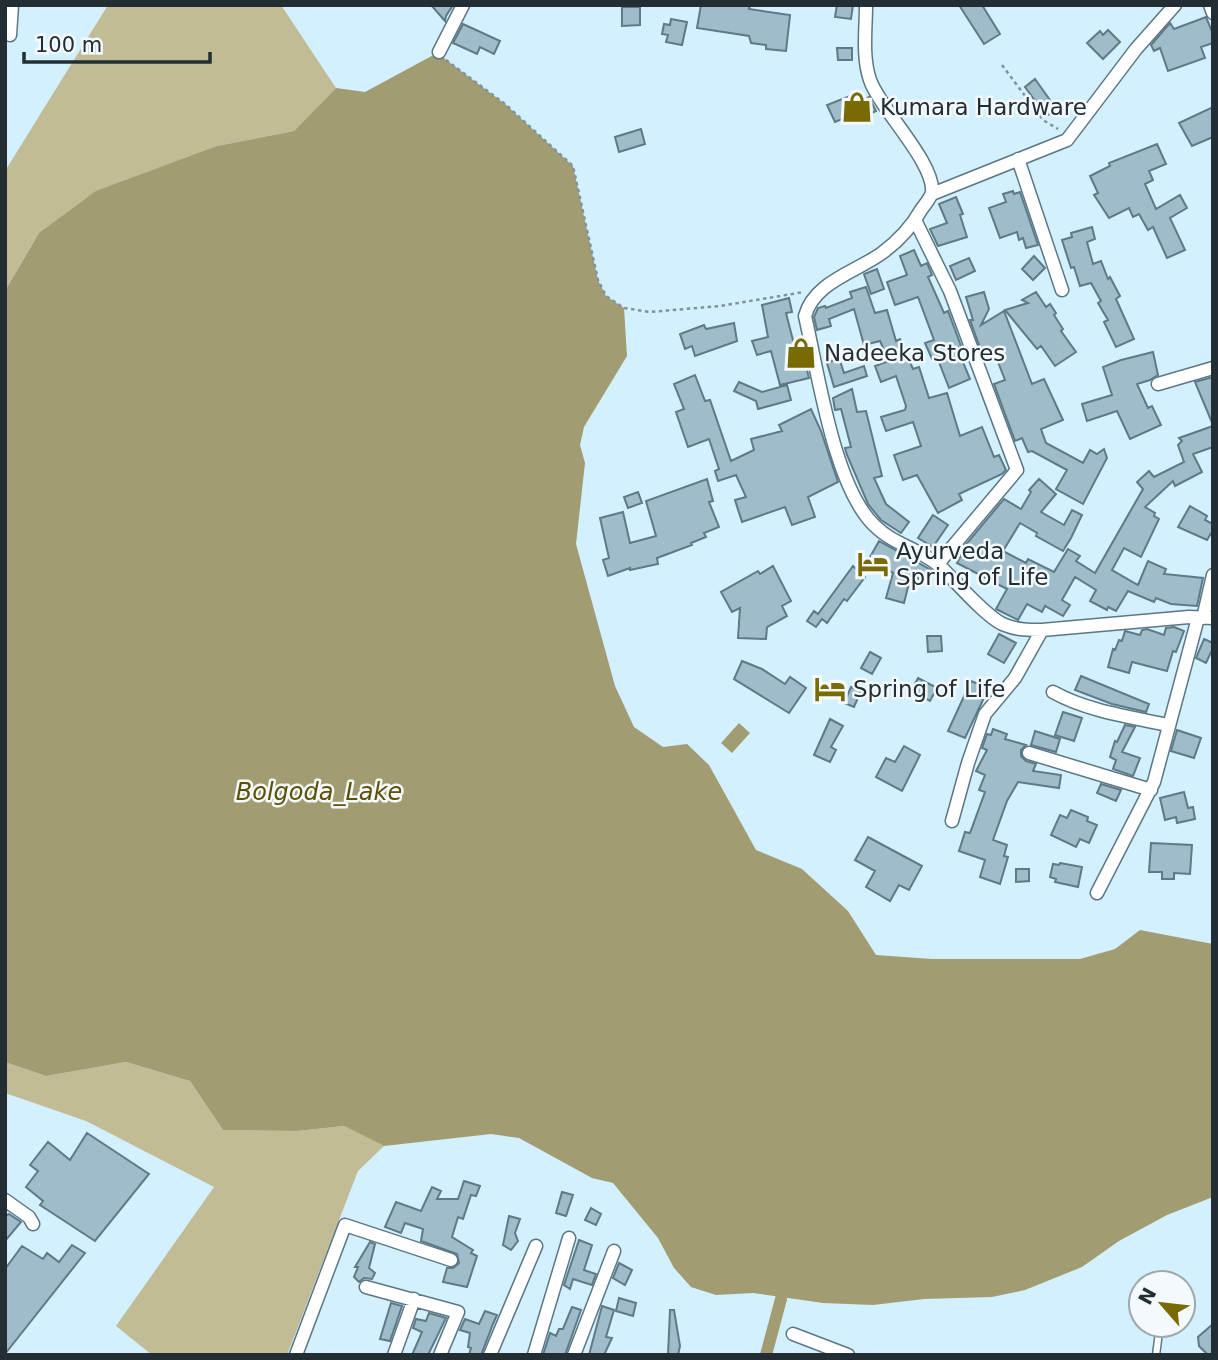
<svg xmlns="http://www.w3.org/2000/svg" width="1218" height="1360" font-family="'DejaVu Sans',sans-serif">
<rect width="100%" height="100%" fill="#d2f0fe"/>
<path fill="#c2bc96" d="M108,5H281L336,88L294,131L217,146L39,233L5,291V171Z
M5,1062L46,1076L126,1062L190,1081L223,1130L297,1131L344,1126L384,1146L358,1171L287,1355H152L116,1326L214,1187L86,1121L5,1093Z"/>
<path fill="#a29c72" d="M439,52L445,59L505,104L573,166L598,280L606,296L624,308L627,356L584,427L580,445L585,463L576,544L615,686L634,727L663,747L687,744L709,765L756,850L802,869L848,911L876,955L932,959H1080L1115,949L1140,930L1213,944V1197L1167,1215L1119,1241L1082,1267L1025,1290L992,1297L924,1299L873,1305L823,1303L753,1293L716,1295L691,1287L674,1268L658,1238L613,1183L592,1178L519,1138L491,1134L384,1146L344,1126L297,1131L223,1130L190,1081L126,1062L46,1076L5,1062V291L39,233L96,191L217,146L294,131L336,88L365,92Z
M739,723L750,733L732,753L721,743Z"/>
<g fill="none" stroke-linecap="round" stroke-linejoin="round">
<path stroke="#a29c72" stroke-width="12" d="M766,1355L781,1299"/>
</g>
<path fill="#9ebcc9" stroke="#5e7a86" stroke-width="2" d="M431,5H453L446,16L445,21Z
M701,5H750L749,9L790,15L786,51L766,49V45L751,43L749,36L697,28Z
M837,5H853L851,19L835,17Z
M959,5H982L1000,34L984,44Z
M622,7H640V25L622,26Z
M1206,17L1213,34V43L1201,47L1205,58L1168,71L1160,48L1154,51L1151,45L1170,23L1174,29Z
M671,19L687,22L682,45L666,42L668,35L662,34L664,24L670,25Z
M463,24L500,41L494,54L480,47L477,54L453,43Z
M1108,30L1120,42L1103,59L1087,43L1100,31L1103,35Z
M837,48H852V60H838Z
M1035,79L1057,110L1046,116L1025,87Z
M850,96L857,113L835,122L827,105Z
M869,97L876,111L862,118L855,105Z
M1213,107V137L1192,146L1179,123Z
M641,129L645,144L619,152L615,137Z
M1157,144L1166,164L1149,171L1153,180L1145,184L1156,209L1180,195L1187,208L1170,218L1185,250L1167,258L1153,227L1148,230L1139,214L1133,217L1129,208L1109,218L1094,195L1098,193L1090,176L1110,166L1109,163Z
M1013,191L1014,194L1020,192L1038,245L1026,248L1023,238L1019,240L1017,232L1000,238L989,208L1006,202L1003,194Z
M956,197L963,214L960,215L967,237L938,246L930,229L947,223L939,204Z
M1092,227L1095,239L1087,242L1093,264L1101,261L1108,279L1110,277L1120,296L1116,299L1134,339L1116,347L1104,322L1108,320L1098,303L1101,301L1091,283L1080,286L1074,267L1071,268L1062,240L1072,237L1071,233Z
M914,250L921,266L927,263L930,270L932,275L928,277L944,313L948,311L961,346L957,348L970,379L949,388L937,357L932,359L925,343L934,340L918,297L895,305L887,282L907,275L900,256Z
M1034,256L1045,268L1033,280L1022,269Z
M969,258L975,271L956,280L950,266Z
M877,269L884,289L871,294L864,274Z
M866,287L875,313L887,310L896,341L900,339L913,369L919,367L929,398L947,393L960,436L982,427L994,457L999,455L1006,470L1002,474L959,494L962,500L938,513L917,475L903,480L894,455L921,446L913,422L886,431L881,417L905,410L906,406L896,376L881,382L875,366L889,361L880,341L864,345L854,309L829,319L831,326L817,330L814,317L818,308L825,306L826,308L852,298L850,292Z
M984,292L989,309L981,325L1004,311L1032,384L1044,379L1063,420L1041,429L1046,443L1083,463L1090,450L1097,454L1104,449L1107,458L1083,504L1056,489L1067,470L1032,451L1028,452L1022,438L1015,441L994,384L1005,380L994,352L983,356L970,320H973L966,297Z
M1036,292L1046,307L1050,304L1056,313L1054,315L1063,329L1061,331L1076,352L1055,366L1041,346L1037,349L1005,310L1028,303L1022,300Z
M789,298L792,312L786,313L795,348L801,347L809,378L780,385L771,351L757,355L752,341L768,337L762,305Z
M734,323L737,341L695,356L692,346L685,349L680,334L704,325L706,329Z
M1153,352L1158,375L1150,380L1137,384L1148,408L1152,406L1161,425L1130,439L1117,411L1087,421L1082,404L1112,395L1103,367L1121,360Z
M839,358L844,373L864,366L867,376L834,387L827,363Z
M695,375L705,401L710,400L731,461L754,450L751,439L782,431L779,425L811,409L821,431L838,482L808,497L815,517L792,525L785,507L742,522L735,500L746,497L736,475L718,481L715,471L719,469L709,439L688,447L676,412L684,409L674,384Z
M1213,377V425L1195,382Z
M739,382L762,392L787,385L791,400L758,409L756,401L734,391Z
M852,389L857,412L866,411L882,476L874,478L886,504L909,522L901,533L881,520L868,504L847,455L845,448L851,447L841,409L835,410L833,398Z
M1213,426V447L1193,454L1202,472L1175,486L1173,481L1145,507L1155,513L1154,516L1159,519L1141,557L1124,548L1112,570L1138,585L1148,561L1166,569L1164,574L1203,578L1197,606L1171,604L1156,598L1154,602L1128,591L1116,611L1108,607L1107,610L1090,601L1096,590L1075,577L1062,600L1070,605L1063,616L1045,606L1042,612L1027,604L1018,620L996,609L1007,589L957,563L965,548H963L1004,499L1021,509L1031,492L1029,490L1039,479L1056,494L1041,512L1064,525L1072,510L1082,515L1071,538L1063,551L1036,536L1037,533L1020,523L1003,551L1026,563L1028,559L1054,572L1068,549L1080,556L1076,561L1095,573L1143,489L1137,482L1149,471L1154,477L1184,462L1178,445L1182,441L1179,438Z
M707,479L713,501L709,502L719,527L704,533L706,537L691,543L692,545L657,558L658,564L630,570V568L608,576L603,560L609,558L600,518L623,512L630,543L656,536L646,501Z
M638,492L642,503L628,508L624,497Z
M1190,506L1207,516L1205,520L1213,524V530L1207,540L1178,527Z
M933,515L948,525L933,547L918,538Z
M879,541L931,570L925,582L911,575L904,603L886,598L893,573L869,559Z
M773,566L791,601L782,606L787,616L767,627L766,639L738,638L740,608L732,612L721,592L758,571L760,574Z
M853,566L865,577L847,601L844,599L827,623L822,619L816,627L807,621L814,611L818,614Z
M1174,627L1184,631L1176,652L1173,651L1167,671L1132,662L1129,673L1108,667L1113,649L1115,650L1119,640L1122,641L1125,631L1140,635L1142,630L1147,629L1164,635L1166,628Z
M999,634L1016,643L1004,663L988,654Z
M927,636H941L942,651L928,652Z
M1204,639L1213,643V648L1206,663L1196,658Z
M870,652L881,658L872,674L861,668Z
M742,661L762,669L785,684L790,677L806,688L789,713L734,679Z
M1081,676L1149,704L1146,712L1112,704L1075,690Z
M918,678L937,688L930,701L911,691Z
M971,681L986,687L981,699L983,700L965,738L948,731Z
M851,687L861,691L854,707L844,703Z
M1063,712L1082,718L1074,741L1055,735Z
M830,719L843,726L831,747L836,750L830,762L814,755Z
M1125,725L1135,727L1122,752L1140,758L1133,776L1113,769L1116,760L1110,757L1115,741L1117,742Z
M993,729L1007,734L1005,739L1026,745L1021,750V756L1026,761L1036,764L1033,771L1061,775L1059,788L1018,782L1007,801L993,840L1007,845L1004,856L1008,857L1000,884L980,877L985,860L959,851L965,832L970,833L985,792L979,790L985,775L976,771L987,750L982,748L987,734L991,735Z
M1177,730L1201,738L1194,758L1171,751Z
M1035,731L1060,739L1056,752L1031,745Z
M904,746L920,755L902,791L876,777L886,758L895,762Z
M1101,784L1121,790L1116,801L1097,793Z
M1184,792L1188,808L1193,807L1195,819L1177,823L1176,817L1165,820L1160,798Z
M1071,810L1088,817L1087,821L1097,825L1089,843L1080,839L1076,847L1051,835L1060,815L1067,818Z
M868,837L922,866L909,890L899,885L890,901L866,887L875,871L855,860Z
M1151,843L1192,845L1190,874L1174,873V879H1162V872H1149Z
M1060,863L1082,867L1078,887L1055,882L1056,879L1050,877L1053,864L1059,865Z
M1016,869H1029V881L1016,882Z
M87,1133L149,1174L95,1241L40,1205L43,1201L26,1187L38,1171L30,1165L48,1142L70,1160Z
M464,1181L480,1186L476,1196L471,1195L463,1219L458,1217L452,1237L473,1250L471,1253L477,1256L467,1287L443,1282L447,1268H453L459,1263L457,1254L421,1241L423,1229L405,1223L401,1233L385,1227L396,1202L421,1211L432,1187L441,1191L437,1199H458Z
M562,1192L573,1195L566,1216L556,1213Z
M591,1208L601,1214L596,1225L585,1220Z
M9,1214L21,1222L5,1241V1216Z
M509,1216L520,1219L515,1233L518,1241L511,1250L503,1245Z
M579,1240L592,1245L584,1270L596,1274L592,1285L573,1279L570,1289L564,1285Z
M370,1242L375,1244L369,1268L375,1273L372,1279L364,1278L359,1282L354,1277L358,1267H355Z
M72,1245L85,1253L5,1354V1269L22,1246L43,1259L47,1253L59,1262Z
M619,1263L632,1270L625,1285L613,1278Z
M619,1298L636,1303L633,1316L616,1311Z
M391,1303L402,1306L390,1341L380,1339Z
M602,1306L614,1310L606,1337L612,1338L604,1355H589Z
M572,1307L581,1310L565,1355H543L550,1333L556,1336L559,1329H563Z
M670,1310H674L680,1346L678,1355H668Z
M485,1311L497,1315L493,1324L481,1355H469L471,1348L468,1347L470,1333L460,1330L465,1319L479,1324Z
M429,1313L446,1318L428,1355H412L422,1332L413,1328L416,1319L426,1321Z
M1213,1324V1355H1208L1199,1346L1198,1337Z"/>
<g fill="none" stroke-linecap="round" stroke-linejoin="round">
<defs>
<path id="service" d="M1156,1355L1160,1325"/>
<path id="minor" d="M866,5C866,29 862,57 870,80C880,109 935,163 932,192C931,198 925,204 921,210C912,226 897,242 882,253C856,272 814,282 805,316C818,372 834,488 875,526C894,545 923,550 942,568C956,582 989,620 1005,625C1017,630 1030,630 1042,630L1189,617L1213,618
M1210,5L1213,13
M10,35L12,5
M439,52L463,5
M1018,159L1062,290
M932,194L1067,140L1136,49L1175,5
M915,220L950,291L1017,470L938,564
M1158,384L1213,368
M1203,618L1213,575
M1053,692C1087,711 1130,717 1168,725
M1029,753L1151,790
M952,821L968,763L985,714L1015,678L1042,630
M1097,893L1154,782L1198,618
M5,1200L29,1217L33,1224
M366,1287L458,1312L440,1355
M793,1334L848,1355
M296,1355L345,1225L451,1260
M394,1355L414,1299
M490,1355L536,1246
M534,1355L569,1238
M574,1355L614,1251"/>
</defs>
<use href="#service" stroke="#5c7784" stroke-width="9"/>
<use href="#minor" stroke="#5c7784" stroke-width="15"/>
<path stroke="#7e939d" stroke-width="2.5" stroke-dasharray="3.5 3.5" stroke-linecap="butt" d="M446,60L505,104L573,166L598,280L606,296L624,308L650,312L720,306L804,292
M1002,65L1043,120L1058,129"/>
<use href="#service" stroke="#fff" stroke-width="6"/>
<use href="#minor" stroke="#fff" stroke-width="12"/>
</g>
<defs>
<symbol id="shop-bare" viewBox="-9 -9 18 18"><path d="M-5-2.5h2.3a2.7 3.5 0 0 1 5.4 0H5L5.5 6h-11ZM-1.5-2.5h3a1.5 2.3 0 0 0-3 0Z" fill="#796b03" stroke="#f3f9fc" stroke-width="2.5" paint-order="stroke"/></symbol>
<symbol id="hotel-bare" viewBox="-9 -9 18 18"><path d="M-6-4.5h1.5V1H6V5H4.5V3h-9V5H-6ZM-4 0a1.8 1.8 0 1 1 3.6 0ZM.5 0V-2.5h3Q6-2.5 6 0Z" fill="#796b03" stroke="#f3f9fc" stroke-width="2.5" paint-order="stroke"/></symbol>
</defs>
<g fill-rule="evenodd">
<use href="#shop-bare" x="835" y="85" width="44" height="44"/>
<use href="#shop-bare" x="779" y="331" width="44" height="44"/>
<use href="#hotel-bare" x="851" y="542" width="44" height="44"/>
<use href="#hotel-bare" x="808" y="667" width="44" height="44"/>
</g>
<g text-anchor="middle" stroke-width="5" stroke-linejoin="round" paint-order="stroke">
<g font-size="23" fill="#222e33" stroke="#f3f9fc" text-anchor="start">
<text x="880" y="115">Kumara Hardware</text>
<text x="824" y="361">Nadeeka Stores</text>
<text x="896" y="559">Ayurveda<tspan x="896" dy="26">Spring of Life</tspan></text>
<text x="853" y="697">Spring of Life</text>
</g>
<g font-size="24" font-style="italic" fill="#5b5003" stroke="#f3f9fc">
<text x="319" y="800">Bolgoda_Lake</text>
</g>
</g>
<rect width="1218" height="1360" fill="none" stroke="#222e33" stroke-width="14"/>
<g transform="translate(1162 1304) rotate(298)"><circle r="33" fill="#f3f9fc" stroke="#9fa8ac" stroke-width="2"/>
<path d="M0-5L12 26L0 18L-12 26Z" fill="#796b03"/>
<text y="-10" font-size="19" font-weight="bold" text-anchor="middle" fill="#222e33">N</text>
</g>
<path d="M24 52v10h186v-10" fill="none" stroke="#222e33" stroke-width="3.5"/>
<text x="35" y="52" font-size="21" fill="#222e33" stroke="#f3f9fc" stroke-width="5" paint-order="stroke">100 m</text>
</svg>
